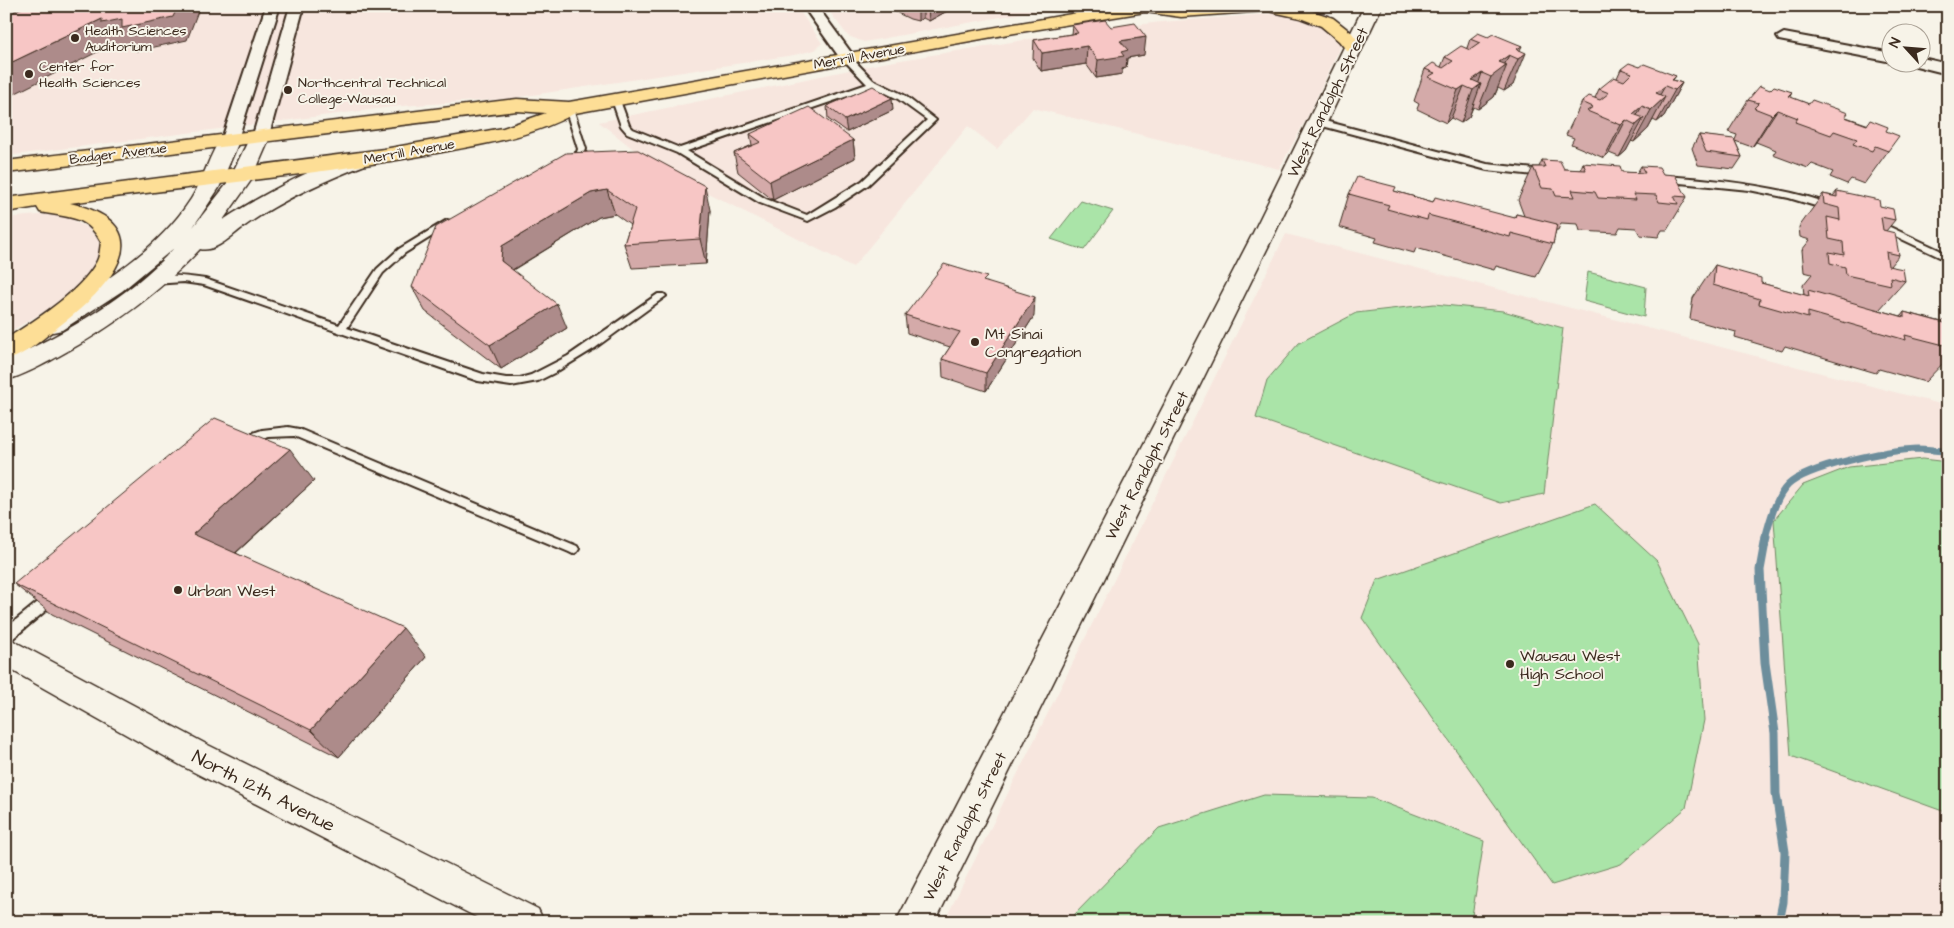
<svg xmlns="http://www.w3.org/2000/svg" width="1954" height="928" font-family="'Architects Daughter',sans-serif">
<rect width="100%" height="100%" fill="#f7f3e8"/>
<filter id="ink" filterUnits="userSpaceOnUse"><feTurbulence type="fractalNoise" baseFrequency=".02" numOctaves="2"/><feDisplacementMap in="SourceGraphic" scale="10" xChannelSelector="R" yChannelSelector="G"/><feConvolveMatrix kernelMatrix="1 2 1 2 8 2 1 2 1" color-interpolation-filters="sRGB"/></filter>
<g filter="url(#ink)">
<path fill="#f7e6de" d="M6,6H796L822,43L815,50L794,55L506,99L401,106L6,156Z
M825,6H1061L864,42L848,36Z
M1282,13L1319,22L1341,42V45L1310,112L1279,169L1033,108L997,149L968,126L853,267L655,166L599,122L883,63L1042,37L1161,22Z
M48,214L67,217L88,228L99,240L100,249L94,267L83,282L55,305L6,334V218Z
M1286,234L1948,406V922H944Z"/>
<path fill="#aae4a8" stroke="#728763" d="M1081,201L1113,211L1084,250L1051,239Z
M1588,272L1646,287L1644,317L1584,301Z
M1434,304L1503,311L1563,328L1544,494L1501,503L1256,418L1267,380L1299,343L1356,313Z
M1922,459L1948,462V813L1791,756L1774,520L1803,485L1849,467Z
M1595,504L1657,561L1698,644L1704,720L1686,808L1621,864L1552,885L1362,618L1377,580Z
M1264,795L1372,798L1484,841L1471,922H1072L1075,914L1159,828Z"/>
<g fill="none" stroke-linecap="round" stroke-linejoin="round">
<path stroke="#6d8e9c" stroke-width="7" d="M1765,538C1770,521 1775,498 1788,485C1808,466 1889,450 1917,449C1927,449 1938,451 1948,451"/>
<path stroke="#6d8e9c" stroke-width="9" d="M1766,537L1760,570L1765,663L1775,733L1776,794L1785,852L1783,902L1779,922"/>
<defs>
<path id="lane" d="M844,56H850L873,80L904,95L936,120L868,185L835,207L808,221L760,203L677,153L627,133L621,126L612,100L619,98L629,125L633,129L680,148L867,84L844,60ZM874,87L898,99L927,120L862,181L807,215L766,199L687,151Z
M566,106L573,108L586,149L584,155L569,162L565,159L577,152L578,149L565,108Z
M1315,120H1321L1487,164L1545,170L1549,173L1545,176L1487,170L1315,124Z
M1663,176C1712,179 1760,184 1808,197C1817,200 1830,202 1836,208L1832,211L1789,198L1749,190L1660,181L1659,179Z
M447,220L450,221V225L405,253L383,273L347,328L483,374L506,378H520L531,375L568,356L658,294H664L666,296L595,348L556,372L538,381L511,386L478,381L204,285L183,282L154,284L149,281C159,272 192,277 205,279L339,325L377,269L399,249Z
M1875,220L1948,254V261L1872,225L1870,223Z
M288,427L299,429L577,546L579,549L577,552L573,554L569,552L294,436L269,437L243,445L237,441L239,438L262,430Z
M53,592L57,593L59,597L57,601L11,640L6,641V628L49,593Z"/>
<path id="street" d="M266,6H280L238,139L236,143H224L222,139Z
M290,6H304L269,135L267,139H255L253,135Z
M803,6H817L855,58L852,61H842Z
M1784,33L1892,53V62L1779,40L1777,37Z
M1922,58L1948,64V74L1912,65L1910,62H1922Z"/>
<path id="secondary" d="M1364,6H1382L1273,237L935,922H896L1251,237Z
M261,129L268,131L271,135L252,179L223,220C248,203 343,148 370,155L373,159L370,163C328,179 287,197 249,223C235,232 217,253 200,249C159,293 112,327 59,356C42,365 25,375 6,380V360C68,332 127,298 174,248L122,291L62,330L53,332L44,330L41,324L44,318C98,286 156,253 191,199C204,179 209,154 223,135L230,133L237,135L240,139L219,188L193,227L227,184L251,135L254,131Z
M6,637L206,744L538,909L544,922H486L182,766L6,667Z"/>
<path id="primary" d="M1117,6H1298L1333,18L1352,33L1363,47L1361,51H1347L1339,41L1321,26L1300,18L1268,11L1181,17L1145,12L1009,34L575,113C529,139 477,145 426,155C309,176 189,186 70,203C168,227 107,290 58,327C43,338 25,356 6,360V339C35,320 81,292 97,261C100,255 100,248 101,242C86,214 67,218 40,212L37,207L6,212V198L384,149L503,128L546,113L517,111L6,173V161L517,99L569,102Z"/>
</defs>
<use href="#lane" stroke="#3b2a1e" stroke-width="4"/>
<use href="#street" stroke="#3b2a1e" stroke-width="4"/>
<use href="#secondary" stroke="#3b2a1e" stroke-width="3"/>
<use href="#primary" stroke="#3b2a1e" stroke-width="3"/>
<use href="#lane" fill="#f7f3e8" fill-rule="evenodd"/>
<use href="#street" fill="#f7f3e8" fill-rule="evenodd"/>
<use href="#secondary" fill="#f7f3e8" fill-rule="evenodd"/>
<use href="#primary" fill="#fdde96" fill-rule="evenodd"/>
</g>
<path fill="#d4aaa9" stroke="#3b2a1e" d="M883,6H956L929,21L923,18L918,21L910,19Z
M1072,25L1111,27L1144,55L1127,58L1126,68L1122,69V74L1096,78L1086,64L1041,71L1033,58L1034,40L1071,34Z
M1488,37L1522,46L1520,50L1513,85L1504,91L1498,88L1494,97L1478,109L1473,107L1469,117L1461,123L1451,118L1446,123L1417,109L1419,104L1414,101L1425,69L1441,67L1445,57L1467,48L1470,39Z
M1640,67L1676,76L1673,80L1682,83L1664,116L1657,122L1653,120L1648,129L1634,142L1631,141L1626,151L1619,157L1609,153L1604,158L1571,144L1574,138L1566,135L1582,102L1595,98L1599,89L1617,78L1621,69Z
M1770,90L1792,92L1789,97L1886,131L1888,151L1864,184L1851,179L1847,184L1830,177L1833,172L1812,164L1808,168L1773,155L1776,150L1756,142L1752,147L1735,141L1742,157L1734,169L1698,165L1692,148L1699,135L1735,140L1737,135L1728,132L1748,100Z
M827,106L893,110L847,132L828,119Z
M750,134L853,140L855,158L773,200L738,172L734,153L752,145Z
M566,153L710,210L706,264L632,268L624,244L630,225L615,214L599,217L513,270L567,328L501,369L425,311L412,287Z
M1542,160L1564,169L1580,170L1583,163L1622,172L1637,173L1641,166L1663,174L1687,197L1667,230H1662L1658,237L1640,235L1636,228L1620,227L1617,233L1580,231L1578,224L1561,223L1558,230H1556L1553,244L1536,277L1496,266L1494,270L1416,248L1414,253L1375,242L1377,238L1339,227L1349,194L1394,191L1433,202L1514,218L1516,214L1524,216L1518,200L1533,167H1539Z
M1837,191L1880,206L1895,220L1886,231L1899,255L1890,266L1905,281L1879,310L1901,316L1904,312L1942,322L1948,316V358L1925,382L1879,369L1876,373L1785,346L1782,351L1735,337L1736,332L1690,319L1693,298L1715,265L1761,283L1804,295L1803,285L1812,274L1804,272L1802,250L1810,240L1800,237L1799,227L1823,194L1833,196Z
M987,282L1034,316L986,391L943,377L942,359L950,347L907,333L905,315Z
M314,481L236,553L426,657L339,757L52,614L14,584Z"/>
<path fill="#ad8b8a" stroke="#3b2a1e" d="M178,6H200L187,40L136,51L131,43L117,46L115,43L6,98V65L102,19Z
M918,6H923V18L918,21Z
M928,6H956L929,21Z
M1146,37L1144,55L1127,58L1126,68L1122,69V74L1096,78L1098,60L1120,41Z
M1087,46L1086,64L1041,71L1042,53Z
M1526,53L1513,85L1504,91L1518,59Z
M1509,55L1503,68L1507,65L1494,97L1478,109L1491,77L1499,62Z
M1482,73L1477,88L1481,84L1469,117L1461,123L1473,90L1472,80Z
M1682,83L1664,116L1657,122L1675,90Z
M1464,86L1451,118L1446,123L1458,90Z
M1665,86L1652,109L1665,97L1648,129L1634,142L1651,110L1656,93Z
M892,98L893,110L847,132L845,120Z
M1642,106L1633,123V114Z
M1777,110L1756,142L1752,147L1772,115Z
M1644,118L1626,151L1619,157L1636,125Z
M1626,120L1609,153L1604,158L1621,125Z
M853,140L855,158L773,200L770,181Z
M705,186L710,210L706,264L700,239Z
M607,190L615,214L599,217L512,270L501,261L502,246L591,193Z
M1035,297L1034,316L986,391V373Z
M557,304L567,328L501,369L490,345Z
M290,449L314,481L222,565L193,534Z
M403,628L426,657L339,757L311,730Z"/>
<path fill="#f7c6c5" stroke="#3b2a1e" d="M26,6H178L173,17L122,28V19L102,23V19L6,65V15Z
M1105,20L1111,27L1135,23L1146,37L1120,41L1128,50L1121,52L1124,56L1098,60L1087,46L1042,53L1034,40L1078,33L1072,25Z
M1478,33L1488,37L1493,34L1522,46L1517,49L1526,53L1518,59L1509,55L1499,62L1507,65L1491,77L1482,73L1472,80L1481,84L1473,90L1464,86L1458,90L1428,77L1435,73L1425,69L1433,63L1443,68L1453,61L1445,57L1461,46L1470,50L1480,43L1470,39Z
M1629,63L1640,67L1644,64L1676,76L1672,80L1682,83L1675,90L1665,86L1656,93L1665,97L1651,110L1642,106L1633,114L1644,118L1636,125L1626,120L1621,125L1587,111L1593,107L1582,102L1589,96L1600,100L1609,93L1599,89L1614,77L1624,81L1632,73L1621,69Z
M873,86L892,98L845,120L827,106Z
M1760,86L1770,90L1774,86L1792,92L1788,96L1809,104L1812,100L1848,113L1845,117L1867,125L1870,120L1888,127L1886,131L1899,136L1888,151L1875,146L1872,151L1853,144L1857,139L1834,131L1831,135L1795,122L1798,118L1777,110L1772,115L1754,108L1759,103L1748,100Z
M809,107L853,140L770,181L734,153L761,142L750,134Z
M1699,135L1734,139L1742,157L1706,152Z
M638,150L705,186L700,239L624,244L635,209L607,190L591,193L502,246L501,261L557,304L490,345L412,287L436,227L566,153Z
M1542,160L1560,161L1564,169L1586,170L1583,163L1620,166L1622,172L1645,173L1641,166L1659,167L1663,174L1675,175L1687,197L1674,196L1678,204L1659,202L1656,195L1633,194L1636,200L1598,198L1595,192L1572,190L1575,197L1556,196L1553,189L1542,188L1533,167H1545Z
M1357,177L1396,187L1394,191L1433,202L1435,197L1515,218L1516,214L1557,224L1553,244L1511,233L1510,237L1428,215L1427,220L1387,209L1389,205L1349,194Z
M1837,191L1879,200L1880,206L1893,209L1895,220L1881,217L1883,230L1895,233L1899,255L1886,252L1888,266L1903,269L1905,281L1890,277L1891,285L1846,275L1845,267L1830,263L1829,252L1844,255L1843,242L1829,239L1827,217L1840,220L1839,208L1824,204L1823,194L1837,197Z
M944,264L987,277L983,281L1035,297L986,373L942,359L960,332L905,315Z
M1715,265L1761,278V283L1809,296L1808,290L1904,317V312L1948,324V346L1905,335L1906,340L1808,312V318L1759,304L1760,299L1713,285Z
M215,418L290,449L193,534L403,628L311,730L14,584Z"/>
</g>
<g fill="#3b2a1e" stroke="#f7f3e8" stroke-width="2">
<circle cx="75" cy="38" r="5"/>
<circle cx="29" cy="74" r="5"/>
<circle cx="288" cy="90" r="5"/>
<circle cx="975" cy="342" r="5"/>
<circle cx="178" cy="590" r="5"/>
<circle cx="1510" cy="664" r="5"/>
</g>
<g text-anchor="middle" stroke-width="4" stroke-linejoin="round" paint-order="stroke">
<g font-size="14" fill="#3b2a1e" stroke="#f7f3e8" text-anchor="start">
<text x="85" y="35">Health Sciences<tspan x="85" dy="16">Auditorium</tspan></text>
<text x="39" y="71">Center for<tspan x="39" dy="16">Health Sciences</tspan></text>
<text x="298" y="87">Northcentral Technical<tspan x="298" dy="16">College-Wausau</tspan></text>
</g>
<g font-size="14" fill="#3b2a1e" stroke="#f7f3e8">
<text transform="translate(859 56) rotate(-10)" y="5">Merrill Avenue</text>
<text transform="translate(409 151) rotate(-10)" y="5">Merrill Avenue</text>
<text transform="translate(118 153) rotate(-7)" y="5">Badger Avenue</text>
</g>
<g font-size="16" fill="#3b2a1e" stroke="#f7f3e8">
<text transform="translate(1327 102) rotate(-64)" y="6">West Randolph Street</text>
<text transform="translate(1146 465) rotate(-63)" y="6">West Randolph Street</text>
<text transform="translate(964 826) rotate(-63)" y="6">West Randolph Street</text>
</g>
<g font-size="16" fill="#3b2a1e" stroke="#f7f3e8" text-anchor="start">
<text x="985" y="339">Mt Sinai<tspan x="985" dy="18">Congregation</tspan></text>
<text x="188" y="596">Urban West</text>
<text x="1520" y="661">Wausau West<tspan x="1520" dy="18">High School</tspan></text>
</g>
<g font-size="19" fill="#3b2a1e" stroke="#f7f3e8">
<text transform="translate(264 790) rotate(27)" y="7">North 12th Avenue</text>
</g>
</g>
<rect width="1954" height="928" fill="none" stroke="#f7f3e8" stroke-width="25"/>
<rect x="12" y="12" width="1929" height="903" fill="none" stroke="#3b2a1e" stroke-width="2" filter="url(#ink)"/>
<g transform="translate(1906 48) rotate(296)"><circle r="24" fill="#f7f3e8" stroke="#aca397"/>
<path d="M0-4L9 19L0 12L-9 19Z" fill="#3b2a1e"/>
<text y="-8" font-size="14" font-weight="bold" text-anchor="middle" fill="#3b2a1e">N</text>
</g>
</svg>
